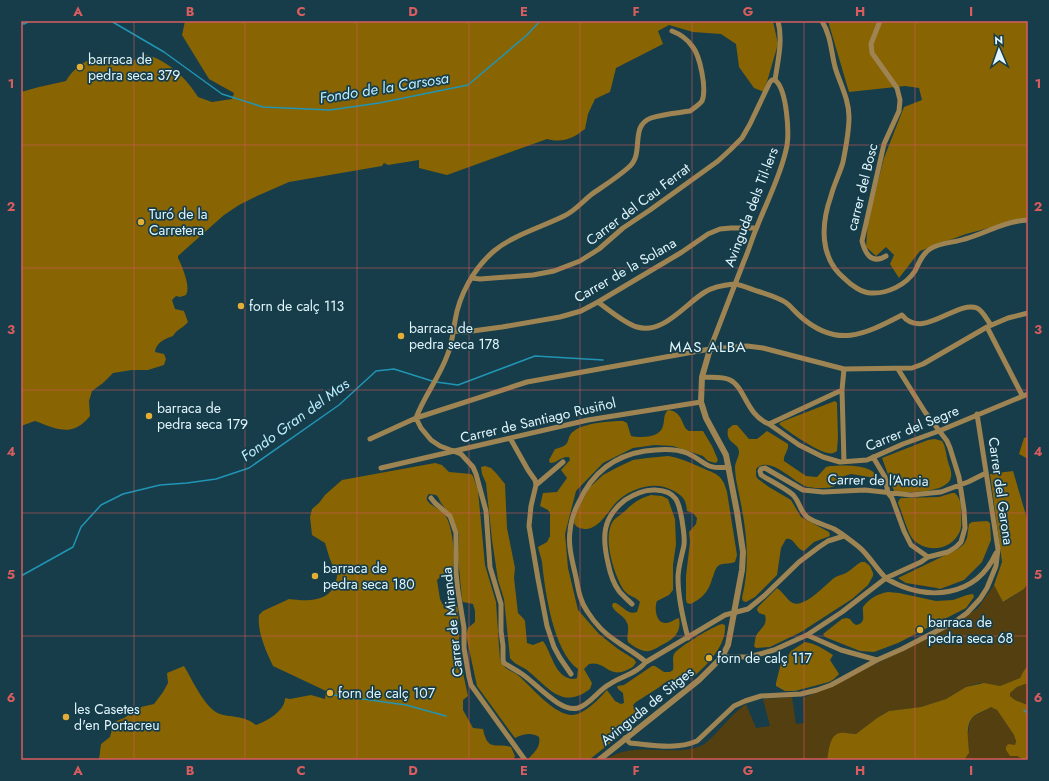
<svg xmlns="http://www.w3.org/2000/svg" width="1049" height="781" font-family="Jost,sans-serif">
<rect width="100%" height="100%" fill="#163d49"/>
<path fill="#543f11" d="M1028,583V665L1023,672L1020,678L1000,686L980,683L966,687L946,699L921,707L889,711L877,718L856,734L844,733L830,744L827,760H605C636,739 669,758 701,746C710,742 726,721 734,714C738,710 742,707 746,704L756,728L770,726L763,699L792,697L796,724L804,723L803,698L829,687L954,625L978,608L994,585L1004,602L1024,589Z
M1028,683V705L1015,700L1010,696V693L1017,687Z
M991,707L997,710L1014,735L1016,738L1015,745H1012L1017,756L1024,760H964L969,747L967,740L970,722L973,717Z"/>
<path fill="#886403" d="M185,21H773L778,44L764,92L754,88L739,67L736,44L721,34L693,32L669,25L658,31L663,44L616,68L610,92L595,99L588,114L585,129C572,139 563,143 547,139L447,175L419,168V160L388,165L384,163L382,166L289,182L257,196L239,205L224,215L178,256V258C182,266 191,287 186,295L180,297L176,296L172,300L175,309L184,311L188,322C182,329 177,329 173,336C164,339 156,343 155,352L164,354L166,359L164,365L148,370H132L113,373L103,383L92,391L89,401L90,416C72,438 57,429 35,421L21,426V92L39,87L66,81C75,66 93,53 112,56C118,57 125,61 131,61C135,60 141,57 145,55C166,58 188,80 198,97L212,102L232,99L234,93L209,79L182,35Z
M828,21H1028V219H1023L966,234L920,251L899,278L890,264L894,255L886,247L876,256L866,247L868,220L884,158L904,107L922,100L919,88L905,86L849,92Z
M835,401L837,403L838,437L837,451C834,453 832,454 828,453C818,452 787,431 779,424L781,422Z
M668,410C680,411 681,420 686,429L689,431H703L712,446L718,460L716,463L708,461L703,456L673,446L655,445L633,448L603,463L576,491L565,534L568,568L578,610L599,634L618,649L634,659L636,662C634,667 631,668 627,670C608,679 606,660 589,664L584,669L592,683L590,689C562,710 549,688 527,670C521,666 514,664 510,658L504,599L498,580L492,540L486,483L482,474L481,467L485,466L491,468L496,473L505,484L507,528L515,568L514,578L518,613L523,618L525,621L527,643L533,645L543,641C552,653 555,679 574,679L577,678L578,669C553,651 545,591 542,562C541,557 539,552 538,547L547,542L550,536V513L548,510L540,506L543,493L557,492L567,478L561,470L570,460L569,457C561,456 557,463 550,463L549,460L555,449C574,445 564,438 574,431C584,423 610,421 623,421L627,423L631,436C641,438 660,438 663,426C665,419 663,415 668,410Z
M733,425H737L749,439H757L767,431L788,444C789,451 783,455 784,461L806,476L817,477L826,467L830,466C844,465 878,463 880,483L878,485L875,484C874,480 873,479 869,477L851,474L841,477C839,479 838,483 836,485C832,488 826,488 821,488C814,488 808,488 803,485C791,479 768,455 756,469V476L758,479L769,487L791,500L801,517L829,532L830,536L814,542L804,551C795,549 795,537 786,539L781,548L777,575L755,597L746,602L743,601L742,598C750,566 747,535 741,504C739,492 735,479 735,467C735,462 739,457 739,452C739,442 725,444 728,429Z
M1028,437V459L1019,454L1024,438Z
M935,439L942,441C946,447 946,455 948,462C950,468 953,474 950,480C943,493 907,493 894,491L882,458L928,440Z
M668,456C680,458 688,462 698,466C714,474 722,472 727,492L737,555L735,562C729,565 721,562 717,567C714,571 714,575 712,579C709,591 701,600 690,604L687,603L686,600V576L690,542L689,532L696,524L697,518L693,513L687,511C686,499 683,496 672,490C656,481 635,487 621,498C609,507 601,530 584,529C579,528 576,527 574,523L576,513L589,488L603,475L618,467L633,460L647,458Z
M435,463L442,465L449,472L471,474L473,476L478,490L485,565L496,602L500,660C506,672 511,669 520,677C532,688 555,715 572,715C584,715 600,698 607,690L615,701L621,704L624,703L623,693L618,689L617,686L624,685L652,666H655L664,672H670L673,670C674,665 672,659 674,654C677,648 715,625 722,624L725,625C727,648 702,671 684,684H680L672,679L666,682L658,688L636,702L633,705L639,720L589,760H530L529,758C535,752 541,746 539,737C531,732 524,734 515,738L477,686L466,635L468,628L475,622V611L473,604L463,602L462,599L458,558L459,534L453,519L441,503L438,497L436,495L429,494C420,503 440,507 445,515C453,526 456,559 452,572L450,575L440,577L437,580L440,599L443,605L446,606H457L458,609L460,659L468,696L463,700V710L473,728L483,729C488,753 496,742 511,747L515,756L514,759L99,760L101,744L110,737L114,722L124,718L141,707L154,704L163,692L168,683L167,673L184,666C192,679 205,709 220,714C234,718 243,715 256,725C267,721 285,711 285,698L290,699L311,695L325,699L326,691L273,666C266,651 257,632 259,615L263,611L289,599C305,601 328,603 335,584C336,580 338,576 337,572C336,569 333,567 332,564C329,558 327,549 325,543L312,535L310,517L312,509L319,503L325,495L342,480Z
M1013,471L1028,522V583L1024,589L1003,602L994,585L1002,562L990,474Z
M952,493H955C961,499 961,505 961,513C961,519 962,526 960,531C952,551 925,554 912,538C907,531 902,512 898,503L899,500L901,498L939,497Z
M651,495L662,496L668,499L675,519L676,544L673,565V590L669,595L657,601C654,608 656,624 666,623C671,623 674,619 679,618C682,634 672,640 660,646C655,649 650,652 645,651C639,650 633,646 628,642C626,636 630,629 627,623C624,615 616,614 612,606L613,603H616C624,607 627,615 637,612L640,602C635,596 628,597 623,589C614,574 602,537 613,521C616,517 622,514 625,511C633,503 640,498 651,495Z
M987,521L990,523L991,540L982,562L964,580L940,589L937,588L906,583L898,578L958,549L964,544L967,538L969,524L972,522Z
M861,562H865L870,566L873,573V576L868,585L852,599L801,632L770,647L756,648L754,646C755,642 755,639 756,636C760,628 768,626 765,615L759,613L757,610L758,607L777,588C783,592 788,601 793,603C805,608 825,585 834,578C838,575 842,575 846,573C851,570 856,565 861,562Z
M888,592L899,593L936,601L953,600L967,595L973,594L974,597L966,608L898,643L874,652L860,651L825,637L823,634L842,619L846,618L850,619L853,623L856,625C867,623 862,615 863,607C870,598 877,594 888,592Z
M805,642C815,643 825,650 833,655L830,660L839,674L834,679L829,682L795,691H785L776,686V683L781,663L788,656L791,651Z
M1028,665V683L1017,687L1010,693V696L1015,700L1028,705V760H1024L1017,756H1010L1006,750V747L1008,744L1015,745L1016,741L1014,735L997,710L991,707C986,710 978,713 974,716C964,725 969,742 969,753L964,760H827C829,751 829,735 840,733C845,732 851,734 856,734L877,718L889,711L921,707L946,699L966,687L984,683L1000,686L1020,678L1023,672Z"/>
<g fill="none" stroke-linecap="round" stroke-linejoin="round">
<path stroke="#2195b5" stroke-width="1.5" d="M111,21L164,52L222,94L263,107L330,110L379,103L468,85L527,35L540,21
M21,23L24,24L30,21
M436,382L458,385L535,356L603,360
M21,576L73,547L81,527L101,505L123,494L160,485L187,483L216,479L249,468L339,405L376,371L394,369L432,381
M334,695L406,705L446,716
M1024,710L1028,714"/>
<path stroke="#9e8452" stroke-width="5" d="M822,21C831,36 831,51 835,67C840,84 849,99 849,117C849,131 846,147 843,162C840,173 834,184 831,196C821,224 819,258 845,279C851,285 862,293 871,293C887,294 906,285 915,271C919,263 922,254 930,249C941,242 953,243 965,239C986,233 1005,221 1028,220
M880,21L871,44L872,53L897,88L900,100L899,111L884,144L862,241C865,253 871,265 886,256
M472,278L480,279L533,275L554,271L580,261L599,249L623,228L650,210L718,161L730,150L742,138L750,124L770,82L772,80H775
M598,302C609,310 624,323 637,327C663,335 685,304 705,292C713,287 724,285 734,284C739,284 751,289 757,291C767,294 777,297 785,302C791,306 795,312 801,317C838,349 865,334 902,315C922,341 956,300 977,308C983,311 987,320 991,325
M987,327L1022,395
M454,331L465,332L502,327L560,317L581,311L598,302L682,252L708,234L720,229L731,228H756
M710,349C721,320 733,290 744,261C749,250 752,238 757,227C767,201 780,177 786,150C790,135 787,89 775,80C778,60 783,40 778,21
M844,369L842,390L844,462
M702,377C710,378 722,376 730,380C745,387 746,415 769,424L799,445L823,457L840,462L867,460L903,444L939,431L1028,394
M416,418L421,428L431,440L440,446L461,454L473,467L476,474L486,511L490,567L501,604V631L503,646V660L504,663C510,667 516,670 522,674C536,683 560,713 578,708C591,704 598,690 610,684C622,676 636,674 646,662L725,615L748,609L764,596L799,562L819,547L828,541L844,536
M416,418C424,396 439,378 447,356C452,345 453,333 455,321C459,295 474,268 494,251C513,235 542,227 564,216C575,211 583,201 592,194C605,185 618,177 629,167C645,154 629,126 651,118C663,114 677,113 690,111C694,108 699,105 702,101C707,89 700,55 692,46C687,39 680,34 672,31
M769,424L842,390
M510,438L528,470L535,480L536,485L531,506L529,526L538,579L547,626L554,647L560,658L571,674
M370,439L416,418L527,382L710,349L747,346L763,348L844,369L912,368L923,364L987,327L1008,318L1028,313
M873,457L885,477L888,493L892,498L904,531L911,545L928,557
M381,468L588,420L701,402
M986,473L968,482L941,492L911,495L865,490L823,492L803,490L765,468L761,469L760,471L761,475C769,480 789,490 794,496C800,503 800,511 807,517C815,523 826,525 834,529C843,534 851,541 859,547C869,555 879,573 887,579C926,602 976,598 996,553
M536,485L563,462
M431,498L435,503L450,516L456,533V573L458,591L464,628V648L469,677L471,685L525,760
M632,604C628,600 623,596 619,591C613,583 610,573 608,563C602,537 602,518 625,500C634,494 644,489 656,490C677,491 679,503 682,520C683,528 685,537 684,545C682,556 678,566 678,578C678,597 683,619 688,638
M807,635L841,650L877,660
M722,657H749L774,650L807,635L842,612L886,578L921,562L928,557L948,552L956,547L961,542L965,528L964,510L959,477L950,448L947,441L925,412L898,369
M646,662C637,654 626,648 616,641C605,634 594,622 587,611C579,600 578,586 575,573C572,560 568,545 570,531C571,521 574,511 579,502C592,473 613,456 645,451C659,449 675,448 687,453C707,462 704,470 729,467
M625,738L630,743C652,745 676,750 697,741L734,706L745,701L761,696L801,694L817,690L831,685L877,660L902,649L956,621L967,613L980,599L987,588L996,566L998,549L977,414"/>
<path stroke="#9e8452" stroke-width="6" d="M599,760L699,680L722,657L728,645L742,570L743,552L737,512L726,455L706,418L701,402L702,377L710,349"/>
</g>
<path fill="none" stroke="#d95c5e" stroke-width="1" stroke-opacity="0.55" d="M134,21V760M245,21V760M357,21V760M469,21V760M580,21V760M692,21V760M804,21V760M915,21V760M21,145H1028M21,268H1028M21,390H1028M21,513H1028M21,636H1028"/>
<g fill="#e3ae35" stroke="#163d49" stroke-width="1.5">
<circle cx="80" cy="67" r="4"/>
<circle cx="141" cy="222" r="4"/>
<circle cx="241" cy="306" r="4"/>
<circle cx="401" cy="336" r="4"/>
<circle cx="149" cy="416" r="4"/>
<circle cx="315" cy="576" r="4"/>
<circle cx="920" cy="630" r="4"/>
<circle cx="709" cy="658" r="4"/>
<circle cx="330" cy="693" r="4"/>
<circle cx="66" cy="717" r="4"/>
</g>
<g text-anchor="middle" stroke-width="3.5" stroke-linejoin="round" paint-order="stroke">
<g font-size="14" fill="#e1f6fe" stroke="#163d49" text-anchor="start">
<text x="88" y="64">barraca de<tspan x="88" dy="16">pedra seca 379</tspan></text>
<text x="149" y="219">Turó de la<tspan x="149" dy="16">Carretera</tspan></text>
<text x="249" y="311">forn de calç 113</text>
<text x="409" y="333">barraca de<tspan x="409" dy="16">pedra seca 178</tspan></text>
<text x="157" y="413">barraca de<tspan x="157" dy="16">pedra seca 179</tspan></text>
<text x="323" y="573">barraca de<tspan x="323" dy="16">pedra seca 180</tspan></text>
<text x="928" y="627">barraca de<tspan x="928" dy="16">pedra seca 68</tspan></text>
<text x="717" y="663">forn de calç 117</text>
<text x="338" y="698">forn de calç 107</text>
<text x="74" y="714">les Casetes<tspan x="74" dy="16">d'en Portacreu</tspan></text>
</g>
<g font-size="14" fill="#e1f6fe" stroke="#163d49">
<text transform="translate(862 187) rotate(-76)" y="5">carrer del Bosc</text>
<text transform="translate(638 204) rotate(-37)" y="5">Carrer del Cau Ferrat</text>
<text transform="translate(751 207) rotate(-69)" y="5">Avinguda dels Til·lers</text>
<text transform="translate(625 270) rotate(-30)" y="5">Carrer de la Solana</text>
<text transform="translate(538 420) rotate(-13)" y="5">Carrer de Santiago Rusiñol</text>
<text transform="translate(912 428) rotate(-22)" y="5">Carrer del Segre</text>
<text transform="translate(878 480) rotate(1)" y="5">Carrer de l'Anoia</text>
<text transform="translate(1001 491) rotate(82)" y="5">Carrer del Garona</text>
<text transform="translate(452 622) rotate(-96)" y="5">Carrer de Miranda</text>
<text transform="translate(647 706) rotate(-39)" y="5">Avinguda de Sitges</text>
</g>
<g font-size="15" font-style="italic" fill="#bcecfd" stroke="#163d49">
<text transform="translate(384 88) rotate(-9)" y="5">Fondo de la Carsosa</text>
<text transform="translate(295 420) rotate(-36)" y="5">Fondo Gran del Mas</text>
</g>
<g font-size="15" letter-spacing="1" fill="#e1f6fe" stroke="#163d49">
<text x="708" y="352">MAS ALBA</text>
</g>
</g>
<rect width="1049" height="781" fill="none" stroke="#163d49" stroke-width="44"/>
<g transform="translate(999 50) rotate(358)" stroke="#163d49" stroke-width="3" paint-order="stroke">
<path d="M0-3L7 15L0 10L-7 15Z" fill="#e1f6fe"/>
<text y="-6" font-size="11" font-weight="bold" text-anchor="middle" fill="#e1f6fe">N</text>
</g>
<rect x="22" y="22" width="1005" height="737" fill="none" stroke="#d95c5e" stroke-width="1.5"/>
<g font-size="13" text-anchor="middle" font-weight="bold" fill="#d95c5e">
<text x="78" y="16">A</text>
<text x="190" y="16">B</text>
<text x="301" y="16">C</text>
<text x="413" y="16">D</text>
<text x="524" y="16">E</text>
<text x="636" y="16">F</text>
<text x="748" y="16">G</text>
<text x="860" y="16">H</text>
<text x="971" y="16">I</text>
<text x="11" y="88">1</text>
<text x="1038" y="88">1</text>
<text x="11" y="211">2</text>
<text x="1038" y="211">2</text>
<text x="11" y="334">3</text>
<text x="1038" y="334">3</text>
<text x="11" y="456">4</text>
<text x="1038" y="456">4</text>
<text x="11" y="579">5</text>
<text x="1038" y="579">5</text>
<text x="11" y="702">6</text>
<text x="1038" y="702">6</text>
<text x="78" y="775">A</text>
<text x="190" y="775">B</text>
<text x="301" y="775">C</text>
<text x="413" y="775">D</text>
<text x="524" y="775">E</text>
<text x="636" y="775">F</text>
<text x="748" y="775">G</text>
<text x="860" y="775">H</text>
<text x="971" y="775">I</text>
</g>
</svg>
